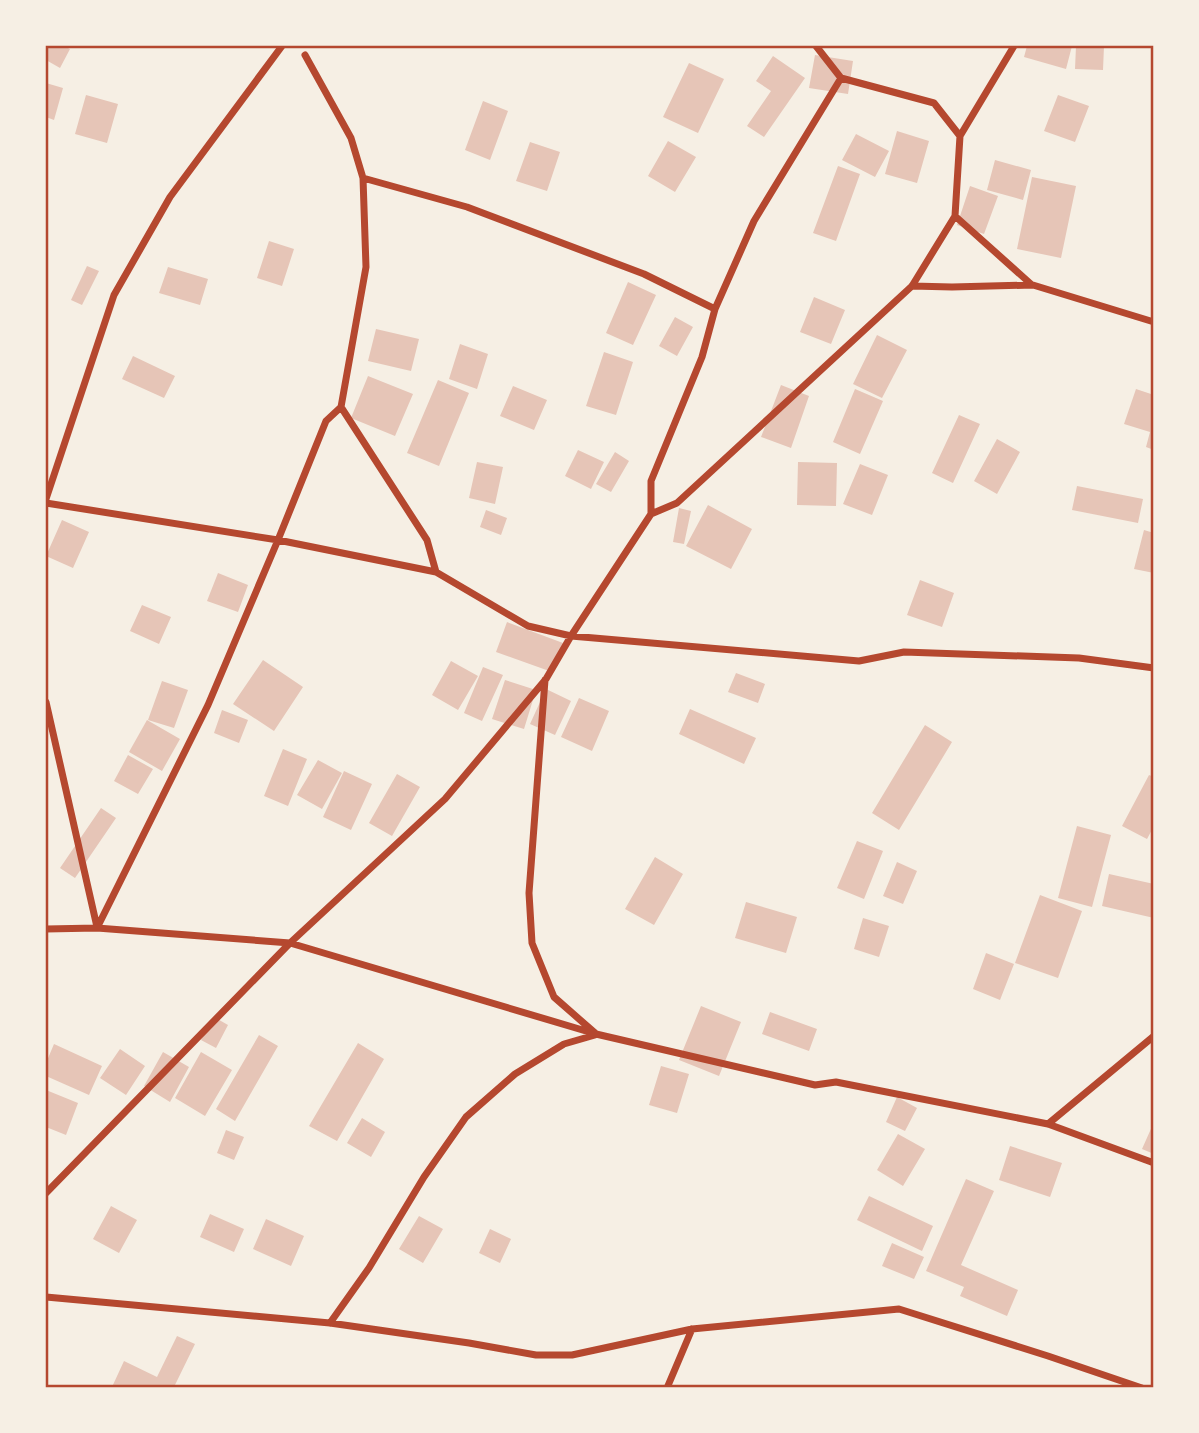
<svg xmlns="http://www.w3.org/2000/svg" width="1199" height="1433" font-family="Spectral,serif">
<rect width="100%" height="100%" fill="#f6efe4"/>
<path fill="#e6c5b7" d="M46,46H64L70,49L60,68L46,60Z
M1027,46H1072L1066,69L1024,57Z
M1076,46H1104L1103,70L1075,69Z
M815,55L853,61L848,94L809,88Z
M773,56L805,78L764,137L747,126L771,91L756,81Z
M689,63L724,79L698,133L663,117Z
M46,83L63,88L54,120L46,117Z
M86,95L118,104L107,143L75,134Z
M1058,95L1089,106L1075,142L1044,131Z
M483,101L508,111L490,160L465,150Z
M897,131L929,141L917,183L885,174Z
M856,134L889,151L875,177L842,160Z
M668,141L696,157L675,192L648,176Z
M530,142L560,152L547,191L516,181Z
M995,160L1031,170L1023,200L987,190Z
M838,166L860,174L836,241L813,233Z
M1032,177L1076,186L1061,258L1017,249Z
M970,186L998,196L984,234L957,225Z
M269,241L294,249L282,286L257,278Z
M87,266L99,271L82,305L71,300Z
M168,267L208,279L200,305L159,293Z
M628,282L656,295L633,345L606,333Z
M814,297L845,310L831,344L800,332Z
M675,317L693,327L677,356L659,346Z
M376,329L419,339L411,371L368,361Z
M877,335L907,350L882,398L853,384Z
M460,344L488,354L477,389L449,379Z
M604,352L633,362L616,415L586,406Z
M133,356L175,376L164,398L122,379Z
M368,376L413,394L395,436L351,418Z
M438,380L469,393L439,466L407,453Z
M781,385L809,396L791,448L761,437Z
M513,386L547,400L534,430L500,416Z
M855,389L883,401L860,454L833,442Z
M1136,389L1154,395V450L1146,447L1150,432L1124,424Z
M959,415L980,424L953,483L932,473Z
M997,439L1020,452L997,494L974,481Z
M578,450L604,462L591,489L565,476Z
M615,452L629,461L611,492L596,484Z
M477,462L503,467L495,504L469,498Z
M798,462L837,463L836,506L797,505Z
M860,464L888,475L872,515L843,504Z
M1077,486L1143,499L1138,523L1072,510Z
M708,505L752,529L731,569L686,546Z
M679,508L691,511L684,544L673,542Z
M486,510L507,518L501,535L480,527Z
M62,520L89,532L73,568L46,556Z
M1144,530L1154,533V573L1134,569Z
M218,573L248,585L238,612L207,601Z
M920,580L954,593L942,627L907,615Z
M142,605L171,617L159,644L130,631Z
M507,622L563,643L552,672L496,652Z
M263,660L303,687L274,731L233,704Z
M451,661L478,676L458,710L432,695Z
M483,667L503,675L482,721L464,713Z
M736,673L765,684L758,703L728,692Z
M505,680L536,690L524,729L492,719Z
M162,681L188,690L174,728L148,720Z
M546,689L571,701L555,735L530,724Z
M579,698L609,711L592,751L561,737Z
M690,709L756,738L744,764L679,734Z
M222,710L248,720L239,743L214,733Z
M147,720L180,739L162,771L129,752Z
M925,725L952,742L899,830L872,813Z
M283,749L307,759L288,806L264,796Z
M128,755L153,769L138,794L114,781Z
M318,760L342,773L322,809L297,795Z
M344,771L372,784L351,830L323,817Z
M397,774L420,787L392,836L369,823Z
M1149,775L1154,777V826L1147,839L1122,826Z
M101,808L116,818L75,878L60,868Z
M1077,826L1111,835L1092,907L1058,898Z
M857,841L883,851L864,899L837,888Z
M655,857L683,874L654,925L625,909Z
M897,862L917,871L903,904L883,896Z
M1109,874L1154,884V918L1102,906Z
M1040,895L1082,911L1058,978L1015,963Z
M746,902L797,917L786,953L735,938Z
M863,918L889,926L879,957L854,949Z
M986,953L1014,964L1000,1000L973,989Z
M701,1006L741,1022L719,1076L679,1060Z
M770,1012L817,1029L809,1051L762,1034Z
M214,1017L228,1025L216,1048L201,1040Z
M259,1035L278,1046L235,1121L216,1109Z
M358,1043L384,1059L337,1141L309,1126Z
M54,1044L102,1066L89,1095L46,1076V1063Z
M120,1049L145,1066L126,1095L100,1078Z
M163,1052L189,1067L170,1102L144,1086Z
M201,1052L232,1070L205,1116L175,1098Z
M661,1066L689,1074L677,1113L649,1105Z
M46,1090L78,1103L66,1135L46,1127Z
M897,1097L917,1108L905,1131L886,1122Z
M362,1118L385,1132L371,1157L347,1143Z
M1154,1122V1154L1142,1149Z
M226,1130L244,1137L234,1160L217,1153Z
M898,1134L925,1149L903,1186L877,1170Z
M1010,1146L1062,1163L1050,1197L999,1180Z
M966,1179L994,1191L961,1265L1018,1290L1007,1316L960,1296L964,1287L926,1271Z
M869,1196L933,1226L922,1251L857,1220Z
M111,1206L137,1220L119,1253L93,1239Z
M210,1214L244,1229L234,1252L200,1237Z
M419,1216L443,1229L423,1263L399,1249Z
M266,1219L304,1236L291,1266L253,1249Z
M490,1229L511,1239L500,1263L479,1253Z
M892,1243L924,1257L914,1279L882,1266Z
M177,1336L195,1344L174,1387H112L124,1361L157,1377Z"/>
<g fill="none" stroke-linecap="round" stroke-linejoin="round">
<path stroke="#b5482f" stroke-width="7" d="M816,46L841,78L934,103L960,136
M363,178L467,207L644,274L715,309
M955,216L1032,285
M912,286L952,287L1033,285L1154,322
M341,407L427,540L436,572
M46,499L114,295L170,197L282,46
M46,503L278,540L436,572L528,626L571,636L859,661L904,652L1079,658L1154,668
M651,514L677,503L912,286L955,216L960,136L1014,46
M545,680L529,893L532,943L554,997L595,1033
M46,702L97,927
M97,928L208,705L278,540L326,421L341,407L366,267L363,178L351,138L305,55
M46,929L97,928L290,943L596,1034L815,1085L836,1082L1048,1124L1154,1163
M1048,1124L1154,1036
M46,1193L290,943L445,799L546,679L571,636L651,514V481L702,357L715,309L754,221L841,78
M46,1297L330,1323L469,1343L536,1355H572L692,1329L899,1309L1048,1356L1142,1388
M330,1323L369,1268L424,1177L466,1117L515,1074L564,1044L595,1035
M667,1388L692,1329"/>
</g>
<rect width="1199" height="1433" fill="none" stroke="#f6efe4" stroke-width="94"/>
<rect x="47" y="47" width="1105" height="1339" fill="none" stroke="#b5482f" stroke-width="2.5"/>
</svg>
